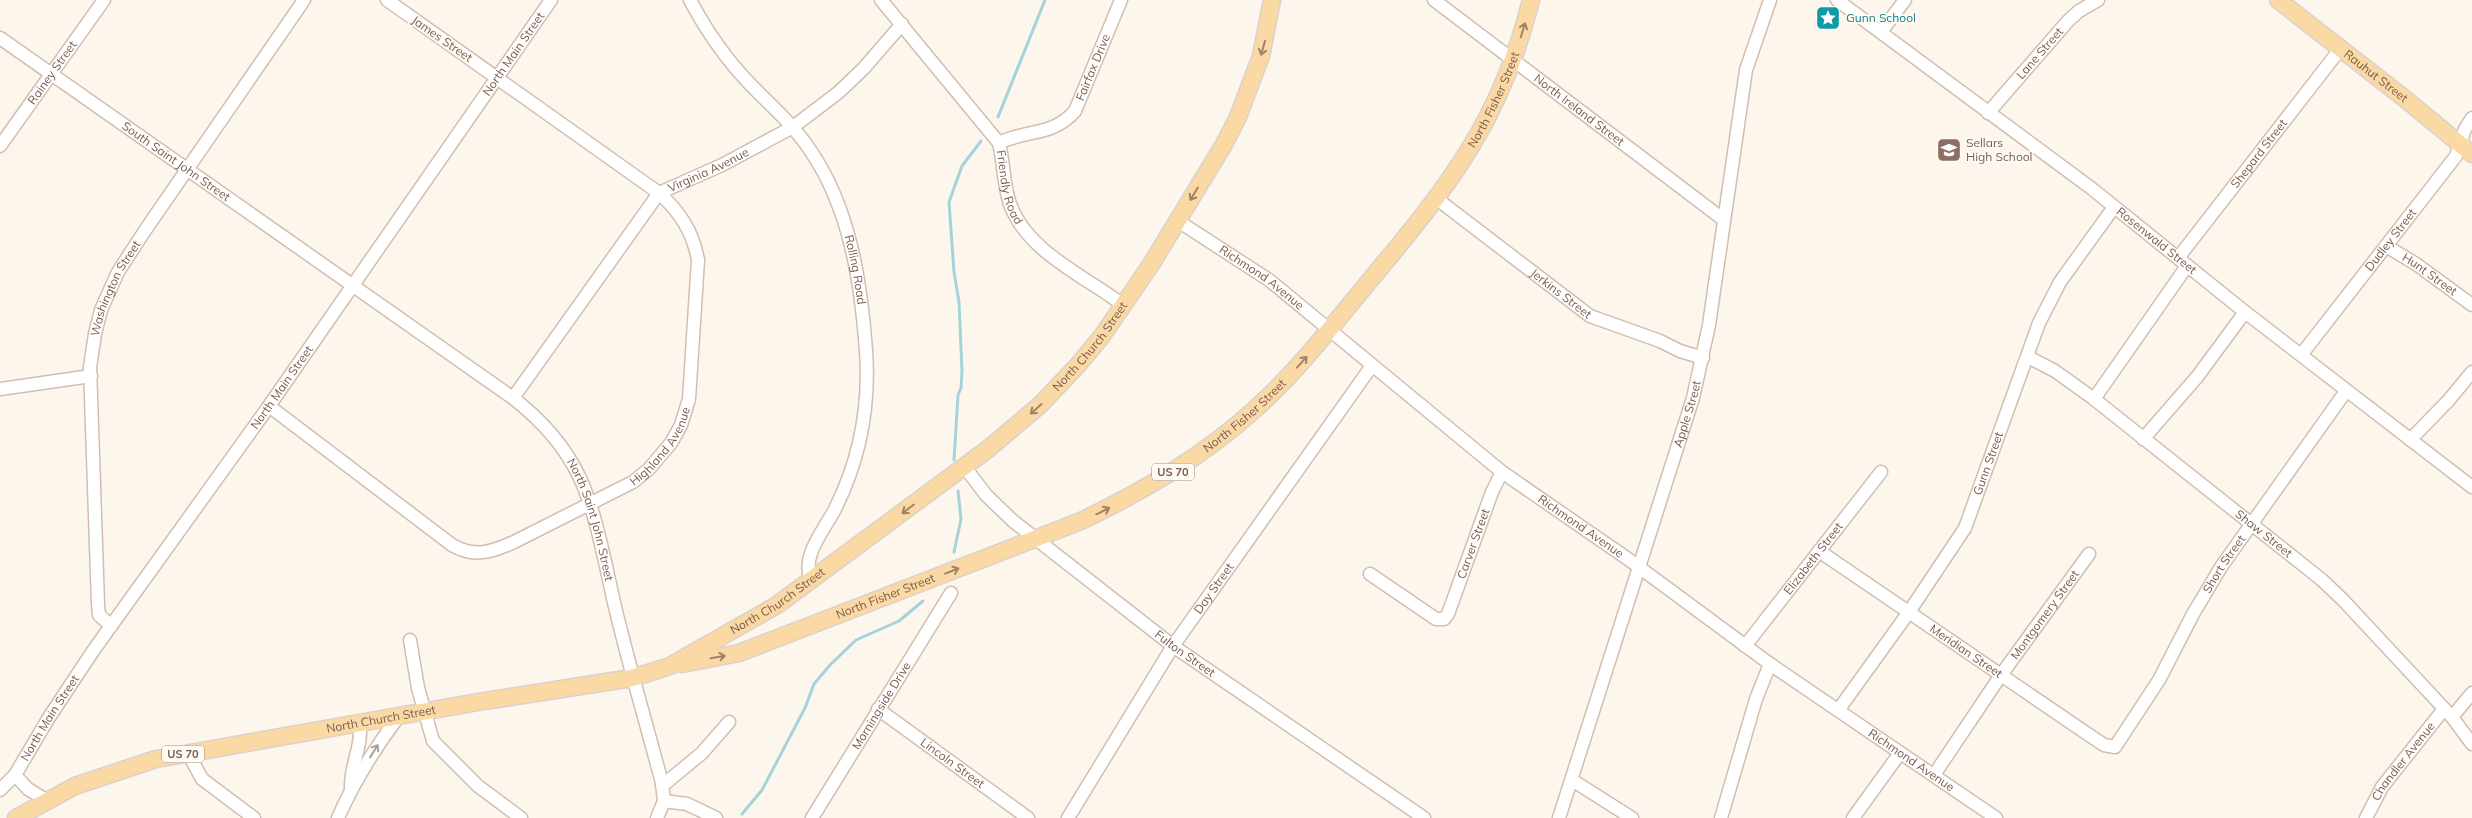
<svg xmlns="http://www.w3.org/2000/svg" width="2472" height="818" font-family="Mulish,sans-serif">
<rect width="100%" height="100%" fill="#fdf6ec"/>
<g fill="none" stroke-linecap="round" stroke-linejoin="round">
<path stroke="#a5d3da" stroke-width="3" d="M998,117L1045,0
M954,460L958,395L961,388L962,371L959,302L954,272L949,202L962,166L981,141
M954,552L961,519L958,491
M742,814L762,790L805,708L814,684L830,665L856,640L899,621L923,601"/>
<defs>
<g id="minor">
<path id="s1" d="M690,0C706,30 725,58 749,83C770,105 793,124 810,150C850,208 861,282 866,351C870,407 860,459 835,509C825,529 799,558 812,581"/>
<path id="s2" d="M881,0L999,143C1004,163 1003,184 1010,204C1027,252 1085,276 1123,305"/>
<path id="s3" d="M1434,0L1724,220"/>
<path id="s4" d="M1837,0L2091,188L2245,312L2472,487"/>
<path d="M1881,32L1905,0"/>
<path id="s5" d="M0,38L513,398C540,419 564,445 579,476C597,514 606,569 616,611C630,669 647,726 662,783L664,801L657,818"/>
<path id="s6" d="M1988,113L2068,21L2079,11L2098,0"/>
<path id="s7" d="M999,143C1027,129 1052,137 1075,111L1121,0"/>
<path id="s8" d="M0,146L104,0"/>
<path id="s9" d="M1437,199L1590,316L1660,341L1680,351L1703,358"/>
<path id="s10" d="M1178,221L1269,280L1502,472L1628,559L1770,664L1996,818"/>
<path id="s11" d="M2386,246L2416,264L2472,305"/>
<path id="s12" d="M2178,258L2341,48"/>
<path id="s13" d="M2301,355L2456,156L2465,129L2472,118"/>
<path id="s14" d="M2028,357L2055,371L2094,399L2322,580L2343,600L2452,717L2472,744"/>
<path d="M0,389L91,376"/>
<path id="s15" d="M513,398L659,193L722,165L793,127L839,92L864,68L902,24"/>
<path d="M2094,399L2187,266"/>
<path id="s16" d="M269,406L452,545C474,558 492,552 514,542L633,482L649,469L671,443L681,425L689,399L698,260C693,232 680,212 659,193L387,0"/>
<path d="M2143,439L2197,377L2245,312"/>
<path d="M2410,440L2448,401L2472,372"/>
<path id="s17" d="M964,466L986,495L1013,521L1173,646L1424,818"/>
<path id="s18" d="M1819,551L2089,735L2104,745L2115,747L2159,680L2193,614L2221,567L2346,391"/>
<path id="s19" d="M1370,574L1436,619H1444L1448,614L1492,492L1502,472"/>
<path id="s20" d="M111,626L99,615L98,604L90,367L95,334L101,310L118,272L146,229L304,0"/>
<path d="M410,640L418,688L433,741L478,786L521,818"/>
<path id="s21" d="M1745,646L1881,472"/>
<path id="s22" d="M878,709L1028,818"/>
<path id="s23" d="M1839,709L1909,612L1965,528L2039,323L2060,282L2114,207"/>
<path d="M2452,717L2472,693"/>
<path d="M188,753L202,779L254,818"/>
<path d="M15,775L28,789L46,800"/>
<path id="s24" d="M1934,775L2001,675L2089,554"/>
<path d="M1572,780L1632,818"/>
<path d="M662,786L702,753L729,722"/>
<path d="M351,789C350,764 362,750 360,722"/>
<path id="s25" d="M0,790L15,775L48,719L93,651L269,406L551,0"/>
<path d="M664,801L687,804L716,818"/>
<path d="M338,818C354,781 375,748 399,716"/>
<path id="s26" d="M812,818L951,593"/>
<path id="s27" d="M1068,818L1173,646L1371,367"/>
<path id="s28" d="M1559,818L1693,398L1709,325L1746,70L1770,0"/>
<path d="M1721,818L1756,699L1770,664"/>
<path d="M1853,818L1900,753"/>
<path id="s29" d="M2366,818L2382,787L2444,709"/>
</g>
<g id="major">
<path id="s30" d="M2278,0L2404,98L2472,154"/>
<path id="s31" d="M682,664L739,653L1081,521C1143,491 1202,457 1253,411C1299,370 1337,320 1376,273C1452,182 1502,117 1531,0"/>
<path id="s32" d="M16,818L75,786L156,759L478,702L632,678L670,666L777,605L988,449L1040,405L1078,365L1102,336L1152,263L1223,146L1238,117L1261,56L1272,0"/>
</g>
</defs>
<use href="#minor" stroke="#d1beb0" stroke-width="15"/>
<use href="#major" stroke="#dad1cd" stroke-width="19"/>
<use href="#minor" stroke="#fff" stroke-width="12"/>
<use href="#major" stroke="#fbd9a5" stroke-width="16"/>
</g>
<defs><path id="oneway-shaft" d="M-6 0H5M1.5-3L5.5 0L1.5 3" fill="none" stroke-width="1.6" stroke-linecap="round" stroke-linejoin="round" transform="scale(1.25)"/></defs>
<g stroke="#a18267">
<use href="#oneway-shaft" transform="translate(1523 30) rotate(-73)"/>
<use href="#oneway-shaft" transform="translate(1263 48) rotate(106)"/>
<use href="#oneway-shaft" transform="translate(1194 194) rotate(121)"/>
<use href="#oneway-shaft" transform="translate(1302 362) rotate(-48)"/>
<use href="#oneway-shaft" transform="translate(1036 409) rotate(138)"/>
<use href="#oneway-shaft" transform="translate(908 509) rotate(143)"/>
<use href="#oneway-shaft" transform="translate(1103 511) rotate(-26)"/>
<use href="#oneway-shaft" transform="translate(952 571) rotate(-21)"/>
<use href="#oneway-shaft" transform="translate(718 657) rotate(-10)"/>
</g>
<use stroke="#af9d94" href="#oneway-shaft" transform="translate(374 751) rotate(-58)"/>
<defs>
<symbol id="sight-square" viewBox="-11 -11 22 22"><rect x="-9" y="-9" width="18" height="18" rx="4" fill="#0f9aa8" stroke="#fffaf3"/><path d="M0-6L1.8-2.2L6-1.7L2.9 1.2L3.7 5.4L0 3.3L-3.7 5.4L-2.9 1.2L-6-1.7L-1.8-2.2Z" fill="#fff"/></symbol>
<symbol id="school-square" viewBox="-11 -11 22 22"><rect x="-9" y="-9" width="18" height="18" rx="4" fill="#8d6e63" stroke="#fffaf3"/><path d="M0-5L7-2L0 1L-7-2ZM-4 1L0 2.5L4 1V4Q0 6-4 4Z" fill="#fff"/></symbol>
</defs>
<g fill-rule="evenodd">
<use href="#sight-square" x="1814" y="4" width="28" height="28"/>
<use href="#school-square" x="1935" y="136" width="28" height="28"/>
</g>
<g text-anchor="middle" stroke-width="4" stroke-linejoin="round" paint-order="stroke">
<g fill="#fffaf3" stroke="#a28b7f" stroke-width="1">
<rect x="1152" y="463.5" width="42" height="17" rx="4"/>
<rect x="162" y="745.5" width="42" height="17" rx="4"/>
</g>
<g font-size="11" font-weight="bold" fill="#7a5c4d">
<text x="1173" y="476">US 70</text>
<text x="183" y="758">US 70</text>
</g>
<g font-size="12" fill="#0d838f" stroke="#fffaf3" text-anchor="start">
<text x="1846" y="22">Gunn School</text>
</g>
<g font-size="12" fill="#7a5c4d" stroke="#fffaf3">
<text transform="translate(442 39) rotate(35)" y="4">James Street</text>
<text dy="4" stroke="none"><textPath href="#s6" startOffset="79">Lane Street</textPath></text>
<text dy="4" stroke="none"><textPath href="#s25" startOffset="898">North Main Street</textPath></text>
<text dy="4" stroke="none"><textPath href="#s7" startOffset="131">Fairfax Drive</textPath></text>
<text dy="4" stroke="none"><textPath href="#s8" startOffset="90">Rainey Street</textPath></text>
<text dy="4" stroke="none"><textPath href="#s30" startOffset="124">Rauhut Street</textPath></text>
<text dy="4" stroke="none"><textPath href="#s31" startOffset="1025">North Fisher Street</textPath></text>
<text dy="4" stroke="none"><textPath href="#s3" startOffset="182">North Ireland Street</textPath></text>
<text dy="4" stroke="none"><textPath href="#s12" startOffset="132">Shepard Street</textPath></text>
<text dy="4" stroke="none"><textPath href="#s5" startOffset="215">South Saint John Street</textPath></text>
<text dy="4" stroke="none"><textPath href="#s15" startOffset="306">Virginia Avenue</textPath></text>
<text dy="4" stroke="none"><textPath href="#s2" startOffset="231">Friendly Road</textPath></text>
<text dy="4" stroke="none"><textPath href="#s13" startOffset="146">Dudley Street</textPath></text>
<text dy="4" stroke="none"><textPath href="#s4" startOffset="400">Rosenwald Street</textPath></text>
<text dy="4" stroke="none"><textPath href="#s1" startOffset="322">Rolling Road</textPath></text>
<text dy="4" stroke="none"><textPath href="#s11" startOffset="52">Hunt Street</textPath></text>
<text dy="4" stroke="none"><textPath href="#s10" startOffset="101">Richmond Avenue</textPath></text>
<text dy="4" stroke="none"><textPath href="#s20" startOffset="348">Washington Street</textPath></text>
<text dy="4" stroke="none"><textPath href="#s9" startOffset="156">Jerkins Street</textPath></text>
<text dy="4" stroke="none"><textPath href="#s32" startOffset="1206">North Church Street</textPath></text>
<text dy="4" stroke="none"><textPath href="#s25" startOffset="492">North Main Street</textPath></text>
<text dy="4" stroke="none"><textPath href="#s28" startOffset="424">Apple Street</textPath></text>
<text dy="4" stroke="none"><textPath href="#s31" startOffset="620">North Fisher Street</textPath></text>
<text dy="4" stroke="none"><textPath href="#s16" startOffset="474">Highland Avenue</textPath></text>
<text dy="4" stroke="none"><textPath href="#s23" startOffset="289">Gunn Street</textPath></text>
<text dy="4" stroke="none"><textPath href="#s5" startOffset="775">North Saint John Street</textPath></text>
<text dy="4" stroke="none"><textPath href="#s10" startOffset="506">Richmond Avenue</textPath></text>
<text dy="4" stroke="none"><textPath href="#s14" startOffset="295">Shaw Street</textPath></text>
<text dy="4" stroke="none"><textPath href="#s19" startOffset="169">Carver Street</textPath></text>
<text dy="4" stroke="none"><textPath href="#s21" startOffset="111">Elizabeth Street</textPath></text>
<text dy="4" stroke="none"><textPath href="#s18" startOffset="569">Short Street</textPath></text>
<text dy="4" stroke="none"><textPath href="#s27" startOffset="272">Day Street</textPath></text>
<text dy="4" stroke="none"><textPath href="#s31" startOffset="215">North Fisher Street</textPath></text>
<text dy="4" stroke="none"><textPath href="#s32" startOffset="801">North Church Street</textPath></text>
<text dy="4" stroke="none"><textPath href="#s24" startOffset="195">Montgomery Street</textPath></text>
<text dy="4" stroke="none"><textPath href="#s18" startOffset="178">Meridian Street</textPath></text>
<text dy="4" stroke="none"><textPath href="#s17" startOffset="291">Fulton Street</textPath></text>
<text dy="4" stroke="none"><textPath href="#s26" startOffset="132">Morningside Drive</textPath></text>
<text dy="4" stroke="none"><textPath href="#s25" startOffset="88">North Main Street</textPath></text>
<text dy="4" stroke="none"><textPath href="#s32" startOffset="381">North Church Street</textPath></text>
<text dy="4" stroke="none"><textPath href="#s10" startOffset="911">Richmond Avenue</textPath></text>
<text dy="4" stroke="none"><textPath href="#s22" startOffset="92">Lincoln Street</textPath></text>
<text dy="4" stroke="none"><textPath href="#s29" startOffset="68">Chandler Avenue</textPath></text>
</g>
<g font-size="12" fill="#785e54" stroke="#fffaf3" text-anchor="start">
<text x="1966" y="147">Sellars<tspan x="1966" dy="14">High School</tspan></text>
</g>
</g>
</svg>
